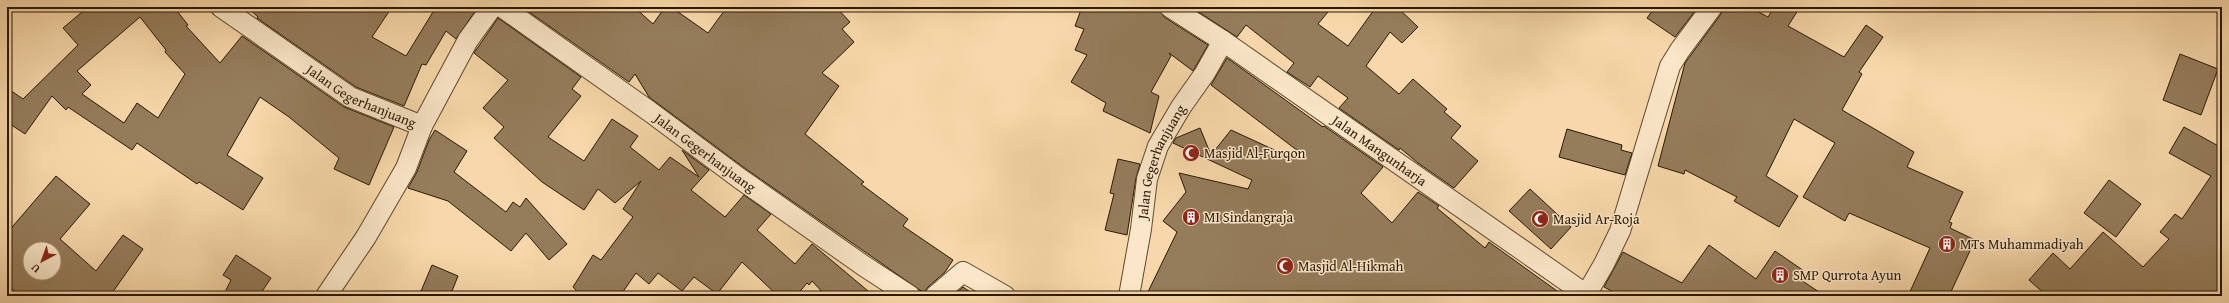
<svg xmlns="http://www.w3.org/2000/svg" width="2229" height="303" font-family="'Gentium Book Plus',serif">
<rect width="100%" height="100%" fill="#f8d8aa"/>
<filter id="stains"><feTurbulence type="fractalNoise" baseFrequency=".005" numOctaves="4"/><feColorMatrix values="0 0 0 0 .2 0 0 0 0 .09 0 0 0 0 .02 0 0 0 .5 -.17"/></filter>
<radialGradient id="worn" r=".72"><stop offset=".6" stop-color="#630" stop-opacity="0"/><stop offset="1" stop-color="#630" stop-opacity=".3"/></radialGradient>
<path fill="#957c5b" stroke="#291905" fill-rule="evenodd" d="M88,7H174L188,25L186,26L220,63L242,36L344,107L394,127L369,185L334,169L339,158L289,117L260,97L227,155L263,178L243,210L199,182L197,184L137,143L132,150L68,107L66,110L52,96L25,134L7,122V88L23,99L78,45L63,28ZM140,17L166,50L165,52L185,74L158,118L137,103L124,123L82,94L91,85L77,71Z
M247,7H392L372,37L406,56L436,7H478L456,39L446,31L426,65L422,64L404,106L356,87L257,18L258,17Z
M522,7H634L653,24L665,7H671L708,33L727,7H836L850,22L842,29L854,42L822,73L839,86L805,134L864,182L861,184L908,219L903,226L953,260L945,272L928,287L924,293L746,169L649,97L635,74L629,82Z
M1082,7H1159L1164,17L1208,45L1193,71L1169,53L1171,56L1151,92L1159,96L1150,133L1103,111L1106,103L1071,82L1087,55L1075,50L1084,29L1075,26Z
M1191,7H1332L1318,24L1348,46L1376,7H1397L1418,27L1402,43L1390,32L1366,66L1399,94L1413,79L1447,109L1444,112L1461,126L1451,138L1478,161L1454,188L1418,163L1400,148L1399,150L1339,108L1348,98L1318,76L1310,87L1287,72L1294,63L1246,25L1237,37Z
M1655,7H1698L1675,37L1647,18Z
M1723,7H1749L1768,17L1774,7H1800L1788,26L1844,57L1866,25L1883,37L1859,72L1862,74L1842,110L1914,152L1907,167L1963,192L1949,222L1952,223L1950,228L1975,240L1949,296H1908L1930,248L1849,213L1845,221L1803,197L1835,143L1794,119L1766,176L1798,196L1779,227L1734,201L1737,197L1685,170L1684,174L1658,166L1685,63L1721,14Z
M498,18L581,77L572,89L581,96L548,137L584,161L612,119L638,136L630,147L659,170L670,157L699,177L682,150L709,170L691,190L725,217L744,195L771,214L757,230L795,264L812,244L874,296H826L812,281L809,285L807,283L796,296H778L742,262L717,294L694,277L682,291L658,273L649,284L636,273L620,296H581L573,287L593,255L601,260L633,217L623,209L641,181L615,203L598,189L584,210L542,182L494,138L504,127L483,108L508,80L474,53Z
M2180,54L2218,69L2201,115L2163,100Z
M1227,58L1323,127L1324,126L1383,167L1361,193L1392,223L1418,192L1439,206L1437,208L1485,248L1489,242L1564,296H1146L1177,232L1163,221L1186,192L1179,173L1248,189L1252,180L1173,143L1176,138L1200,128L1211,155L1231,130L1294,159L1298,151L1211,85Z
M2184,127L2222,148V296H2047L2029,280L2053,253L2070,269L2103,232L2143,267L2169,239L2160,232L2175,214L2182,219L2211,176L2169,153Z
M1567,129L1622,145L1621,150L1632,153L1625,175L1559,157Z
M435,130L467,151L454,172L506,212L513,202L520,207L526,198L567,244L549,260L526,233L511,251L448,201L408,188L417,172L429,140Z
M1118,159L1140,164L1136,178L1127,235L1105,230L1114,194L1110,193Z
M56,176L90,204L60,239L96,271L123,235L143,249L110,296H21L7,285V233ZM30,249H54V273H30Z
M2109,180L2141,204L2116,237L2084,213Z
M1530,189L1571,227L1551,249L1509,211Z
M1709,245L1756,279L1775,251L1804,271L1798,278L1825,296H1621L1604,287L1623,252L1682,283Z
M236,255L271,278L259,296H223L231,280L223,275Z
M432,265L458,276L450,296H419Z
M963,287L976,296H953Z"/>
<g fill="none" stroke-linecap="round" stroke-linejoin="round">
<defs>
<g id="minor">
<path id="s1" d="M221,7L350,97L422,126L406,168L366,237L326,296"/>
<path id="s2" d="M502,7L649,111L739,178L864,266L910,296"/>
<path id="s3" d="M1170,7L1223,41L1588,296"/>
<path d="M422,126L468,40L492,7"/>
<path d="M1586,295L1604,264L1620,231L1670,66L1680,50L1712,7"/>
<path d="M935,296L963,272L1005,296"/>
<path id="s4" d="M1129,296L1141,229L1147,179L1158,146L1181,107L1205,73L1223,41"/>
</g>
</defs>
<use href="#minor" stroke="#5d492e" stroke-width="22"/>
<use href="#minor" stroke="#fae6c8" stroke-width="20"/>
</g>
<defs>
<symbol id="mosque-disc" viewBox="-11 -11 22 22"><circle r="9.5" fill="#8f2418" stroke="#fae6c8"/><path d="M3.5-4.9A6 6 0 1 0 3.5 4.9A5 5 0 1 1 3.5-4.9Z" fill="#fff"/></symbol>
<symbol id="building-disc" viewBox="-11 -11 22 22"><circle r="9.5" fill="#8f2418" stroke="#fae6c8"/><path d="M-4-6H4V6H1V3H-1V6H-4ZM-2.5-4.3h1.7v1.8h-1.7ZM.8-4.3h1.7v1.8H.8ZM-2.5-1h1.7V.8h-1.7ZM.8-1h1.7V.8H.8Z" fill="#fff"/></symbol>
</defs>
<g fill-rule="evenodd">
<use href="#mosque-disc" x="1181" y="143" width="20" height="20"/>
<use href="#building-disc" x="1181" y="207" width="20" height="20"/>
<use href="#mosque-disc" x="1530" y="209" width="20" height="20"/>
<use href="#building-disc" x="1937" y="234" width="20" height="20"/>
<use href="#mosque-disc" x="1275" y="256" width="20" height="20"/>
<use href="#building-disc" x="1770" y="265" width="20" height="20"/>
</g>
<g text-anchor="middle" stroke-width="3" stroke-linejoin="round" paint-order="stroke">
<g font-size="14" fill="#291905" stroke="#fae6c8">
<text dy="5" stroke="none"><textPath href="#s1" startOffset="167">Jalan Gegerhanjuang</textPath></text>
<text dy="5" stroke="none"><textPath href="#s3" startOffset="254">Jalan Mangunharja</textPath></text>
<text dy="5" stroke="none"><textPath href="#s2" startOffset="250">Jalan Gegerhanjuang</textPath></text>
<text dy="5" stroke="none"><textPath href="#s4" startOffset="139">Jalan Gegerhanjuang</textPath></text>
</g>
<g font-size="14" fill="#291905" stroke="#fae6c8" text-anchor="start">
<text x="1204" y="158">Masjid Al-Furqon</text>
<text x="1204" y="222">MI Sindangraja</text>
<text x="1553" y="224">Masjid Ar-Roja</text>
<text x="1960" y="249">MTs Muhammadiyah</text>
<text x="1298" y="271">Masjid Al-Hikmah</text>
<text x="1793" y="280">SMP Qurrota Ayun</text>
</g>
</g>
<rect width="2229" height="303" fill="none" stroke="#f8d8aa" stroke-width="24"/>
<rect x="8" y="8" width="2213" height="287" fill="none" stroke="#291905" stroke-width="2"/>
<rect x="12" y="12" width="2205" height="279" fill="none" stroke="#291905"/>
<g transform="translate(42 261) rotate(221)"><circle r="19" fill="#fae6c8" stroke="#a6947a"/>
<path d="M0-3L7 15L0 10L-7 15Z" fill="#8f2418"/>
<text y="-6" font-size="11" font-weight="bold" text-anchor="middle" fill="#291905">U</text>
</g>
<rect width="100%" height="100%" filter="url(#stains)"/>
<rect width="100%" height="100%" fill="url(#worn)"/>
</svg>
